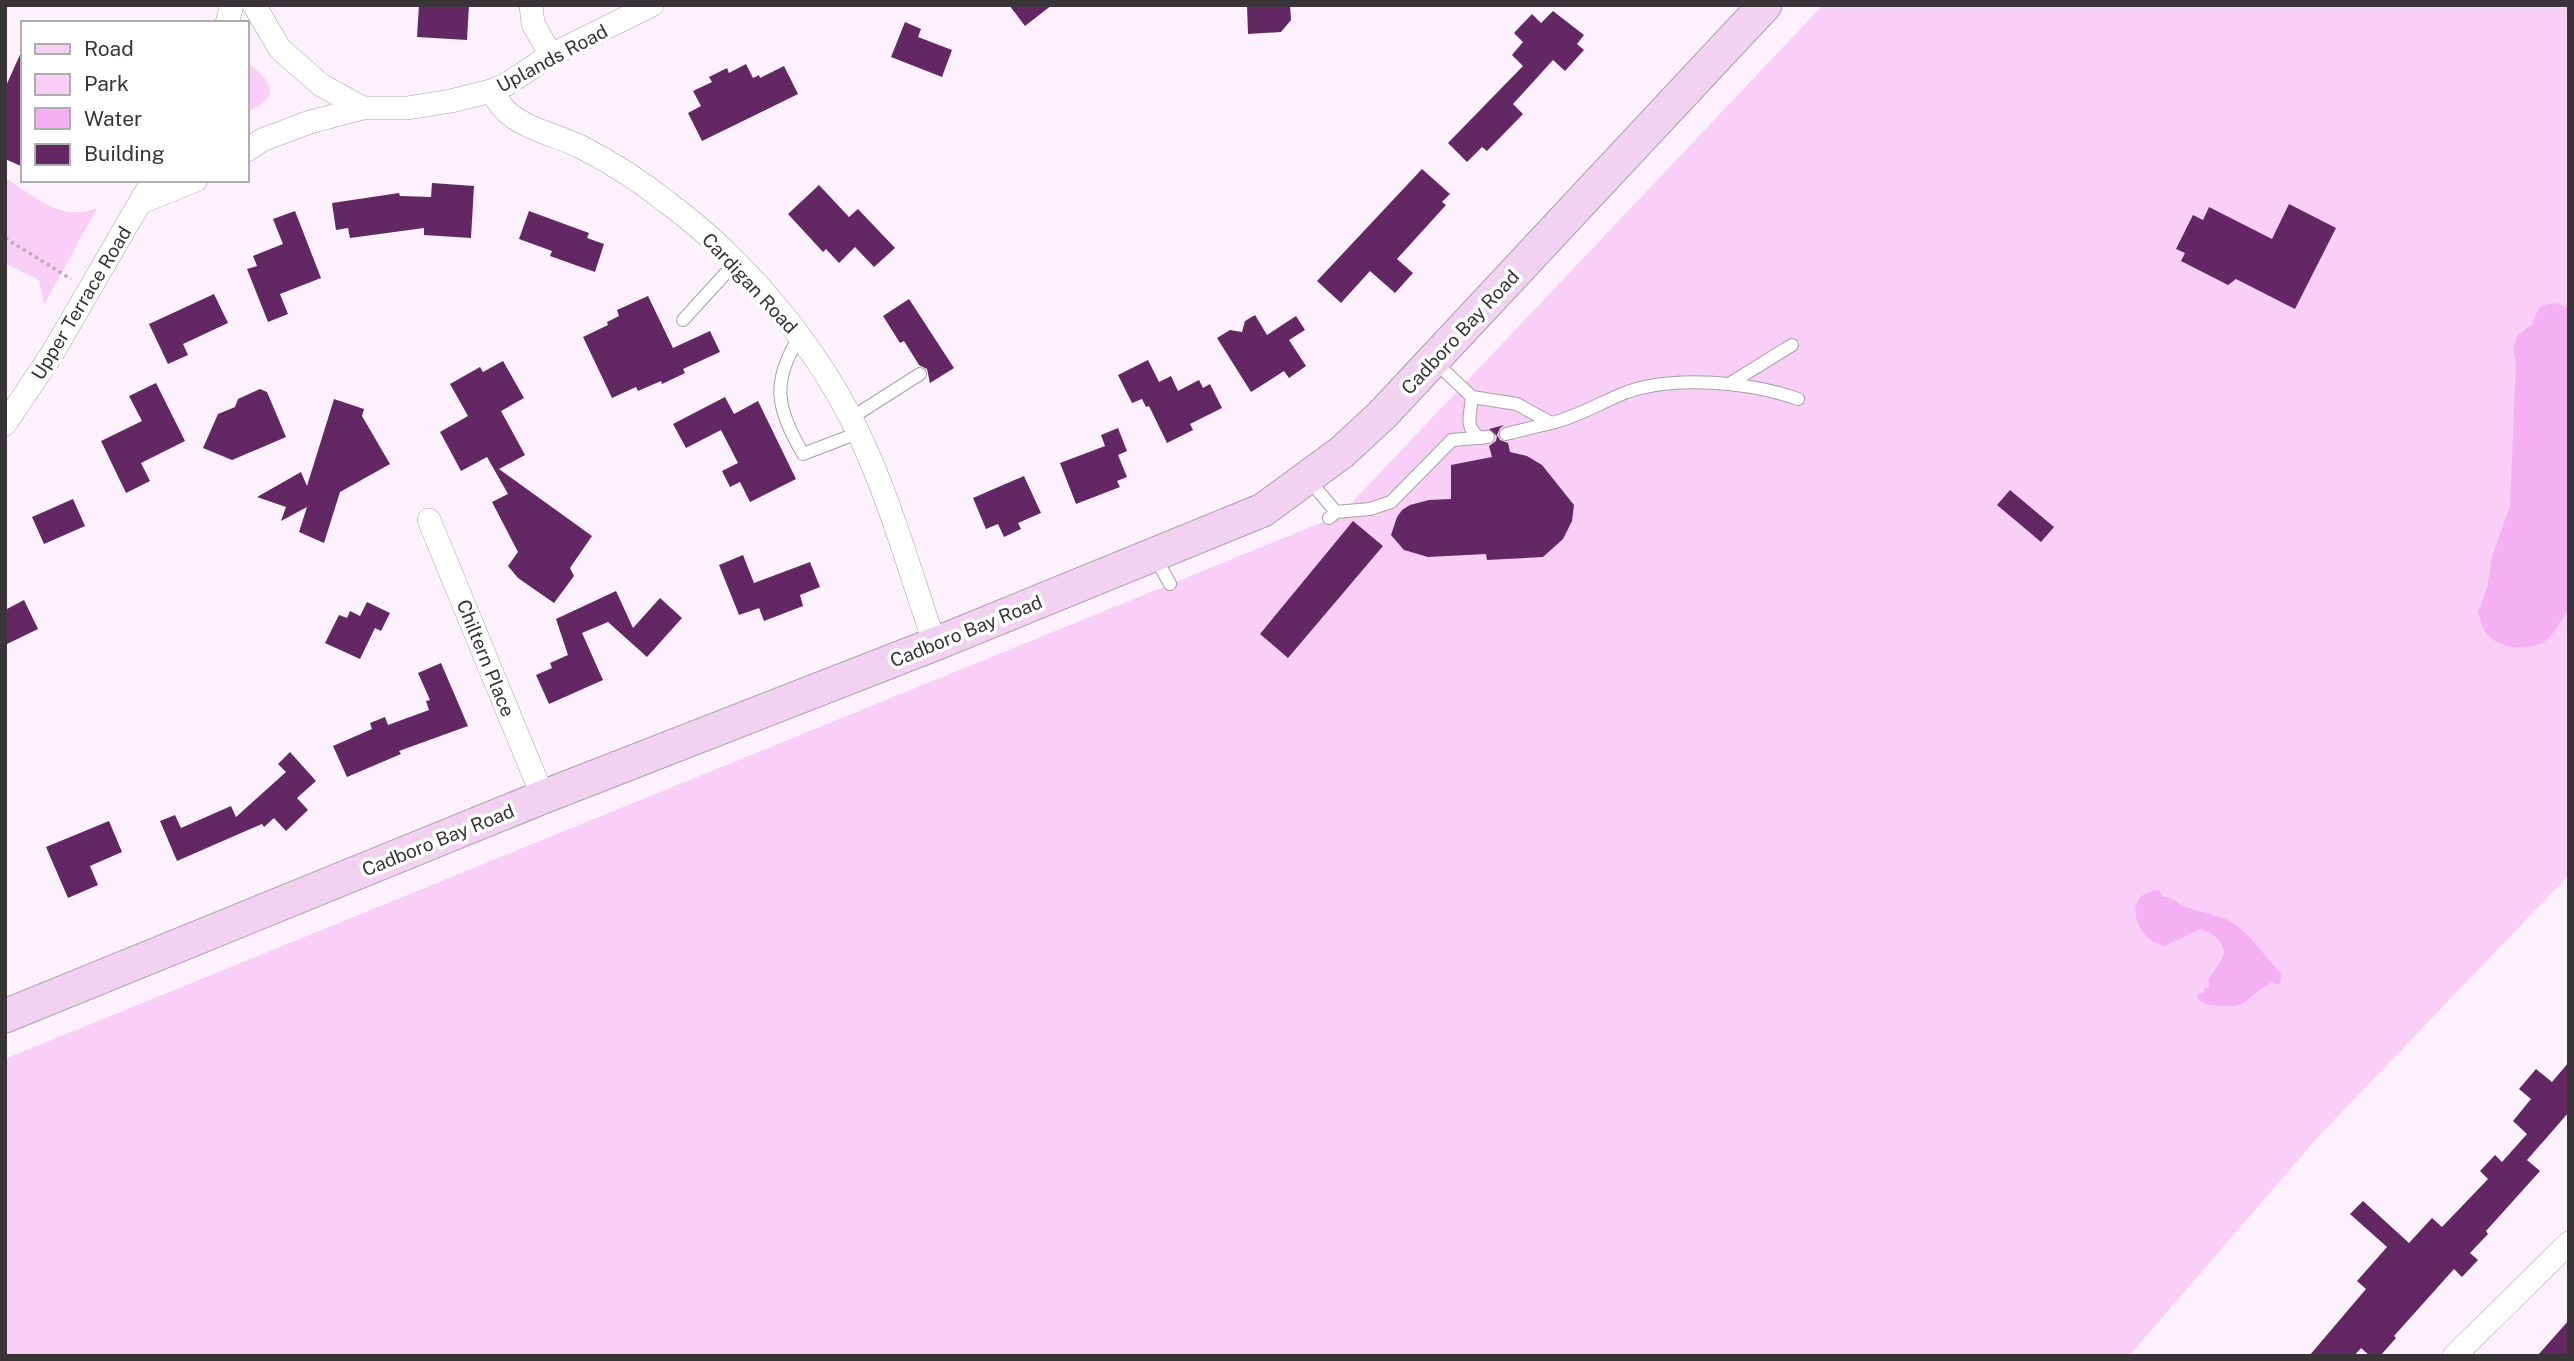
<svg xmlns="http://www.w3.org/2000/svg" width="2574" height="1361" font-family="'Public Sans',sans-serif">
<rect width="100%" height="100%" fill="#fcf1fc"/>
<path fill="#f9cef7" d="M1823,5H2569V875L2317,1138L2129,1356H5V1059L1340,515Z
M247,63C255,67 259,73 265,79C279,96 262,105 247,112Z
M5,178C35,196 61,223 97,208L44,305L39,280L5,263Z"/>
<path fill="#f5b0f3" d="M2555,303L2569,308V608C2562,619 2554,636 2542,643C2525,652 2498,648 2486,633C2482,628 2480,618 2478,612L2487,588L2492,557L2510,506L2516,364L2513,347L2518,335L2532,324L2539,307Z
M2159,890L2163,897C2172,896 2178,904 2187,907C2202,914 2219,914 2233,923C2251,934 2266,959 2282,974L2279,985L2273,982C2248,993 2250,1010 2218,1006C2208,1005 2204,1004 2197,998V994H2203L2205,988H2210L2208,980C2212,973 2221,963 2223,956C2227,942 2211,932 2200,929L2164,946C2134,940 2121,892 2159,890Z"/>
<path fill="#632863" d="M419,5H469L467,40L417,37Z
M1009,5H1052L1025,26Z
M1247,5H1290L1291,20L1281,32L1248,34Z
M1553,11L1584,35L1577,44L1584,50L1565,71L1553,60L1513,104L1523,114L1487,151L1482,147L1467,162L1448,143L1523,66L1512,55L1523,42L1514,33L1532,14L1541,23Z
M905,22L921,29L918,37L952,50L942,77L891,57Z
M23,48V167L5,159V88Z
M746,64L753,78L759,75L760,78L784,66L798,94L702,141L688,113L701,106L693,91L712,82L709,77L727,68L729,73Z
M1422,169L1450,194L1442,202L1446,205L1397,259L1413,273L1395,293L1370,271L1341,303L1317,281Z
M432,183L474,186L471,238L424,235V228L350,238L348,228L336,230L332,203L399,193L400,196L431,197Z
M819,185L849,217L858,209L895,248L874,267L855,247L839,263L826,249L823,252L788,214Z
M2289,204L2336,228L2295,309L2236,279L2228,285L2181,261L2185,253L2176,249L2193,215L2203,220L2209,207L2272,239Z
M295,211L321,278L280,294L288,314L268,322L247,269L257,266L253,256L283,244L273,219Z
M529,211L589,233L587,238L604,244L595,272L550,256L552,251L519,239Z
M214,294L228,323L183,344L188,355L168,364L149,324Z
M648,296L673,348L710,331L720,352L683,369L685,373L662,384L661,381L638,391L636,387L612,398L583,337L608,325L607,322L619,316L617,310Z
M909,299L954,368L930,383L927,369L919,365L904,341L900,343L883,316Z
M1255,315L1267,335L1296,316L1305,330L1289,340L1306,366L1289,378L1284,371L1251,392L1217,338L1230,330L1242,332L1245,321Z
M1148,360L1159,382L1171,376L1178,391L1199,380L1203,388L1210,384L1222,408L1190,424L1193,430L1167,443L1149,406L1146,407L1142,399L1132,403L1118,375Z
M503,361L524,398L501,411L525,455L499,469L592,536L570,568L574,576L554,603L518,578L508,566L518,552L492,502L508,494L487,457L461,471L440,432L468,416L450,384L480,367L483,372Z
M156,383L185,441L141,463L150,481L126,493L101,441L142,421L129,396Z
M260,389L267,392L286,437L232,460L203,448L218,414L235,407L238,399Z
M725,397L734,414L758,401L796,479L750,502L740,482L730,487L722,471L738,463L721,430L686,448L673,424Z
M334,399L364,409L362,416L390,464L340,492L324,543L299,532L307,507L281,521L286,507L257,497L301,472L307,486Z
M1504,425L1500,428L1497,435L1500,440L1508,443L1510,452L1527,456L1542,465L1574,505L1572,521L1563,539L1543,557L1487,560L1486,554L1428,557L1404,550L1391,535L1397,517L1402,510L1410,505L1429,500L1451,499V465L1492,457L1489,446L1496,441L1497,436L1489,429Z
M1118,428L1127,451L1118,455L1127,477L1117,481L1120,487L1076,504L1060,463L1105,446L1101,435Z
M1024,476L1041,513L1018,523L1021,529L1004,537L998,524L986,529L973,498Z
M2010,490L2054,527L2041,542L1997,505Z
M73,499L85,526L44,544L32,517Z
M1353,521L1383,546L1288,658L1260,634Z
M743,555L754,583L810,562L820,587L800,595L803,606L764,621L759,608L739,615L719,565Z
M616,591L633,628L660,598L682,618L647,657L608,622L582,633L603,680L549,704L536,675L552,668L550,663L568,655L556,619Z
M24,600L38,629L5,645V610Z
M367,602L390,613L381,631L375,628L360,659L325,643L339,615L347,618L350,611L360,616Z
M441,663L468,726L399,751L401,754L347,777L333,746L372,729L370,723L385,717L388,725L429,710L426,701L430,700L418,673Z
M290,752L316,781L297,798L308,810L286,831L274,818L264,827L262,824L177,861L160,821L175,815L181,828L231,806L236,817L286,772L278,764Z
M109,821L122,852L90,866L98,885L68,898L46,847Z
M2569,1062V1112L2527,1160L2540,1171L2486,1231L2488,1234L2470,1253L2478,1260L2462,1277L2454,1269L2394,1336L2396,1338L2380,1356H2370L2361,1348L2354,1356H2309L2366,1289L2357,1281L2387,1247L2350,1214L2363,1201L2409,1243L2432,1218L2442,1227L2488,1179L2480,1171L2495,1155L2502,1162L2527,1134L2513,1121L2531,1099L2519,1089L2536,1069L2552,1082Z
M2569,1320V1356H2537Z"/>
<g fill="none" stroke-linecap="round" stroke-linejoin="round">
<defs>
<path id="lane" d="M683,320L735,263
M800,336C770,383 777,408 803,454L858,433
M1434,361L1472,397L1517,404L1551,423C1578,417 1601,402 1627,392C1675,375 1750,382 1798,399
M1729,384L1792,345
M1472,397C1471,414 1463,428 1481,438
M851,418L920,374
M1506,434L1551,423
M1309,480L1336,512L1329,518
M1336,512L1370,509L1391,502L1452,440L1488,437
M1155,557L1170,584"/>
<path id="street" d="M254,5L280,49L321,85L363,108
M531,5L533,24L551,55
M227,23L232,5
M491,91C496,98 501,106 507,112C527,130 560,136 583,148C612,163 643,183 668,203C745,260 815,344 857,430C890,498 910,573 935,644
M247,150L262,140L310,122L363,108H407L451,101L491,91L507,84L551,55L652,5
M142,202L196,180
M5,424L52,354L153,180
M429,520L543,797
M2454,1356L2569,1243"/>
<path id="secondary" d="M5,1016L543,797L935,644L1263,510L1342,452L1382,415L1765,5"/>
</defs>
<use href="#lane" stroke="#a99fa9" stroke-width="14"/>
<use href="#street" stroke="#a99fa9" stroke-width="24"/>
<use href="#secondary" stroke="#a99fa9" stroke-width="35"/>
<path stroke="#b9b0b9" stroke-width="3.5" stroke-dasharray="3.5 3.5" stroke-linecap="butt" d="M5,238L71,279"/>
<use href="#lane" stroke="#fff" stroke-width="12"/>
<use href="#street" stroke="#fff" stroke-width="23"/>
<use href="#secondary" stroke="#f1d3f1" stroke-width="33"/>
</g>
<g text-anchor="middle" stroke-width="7" stroke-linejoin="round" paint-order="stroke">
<g font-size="19" fill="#383438" stroke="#fff">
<text transform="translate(552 58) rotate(-28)" y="7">Uplands Road</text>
<text transform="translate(750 283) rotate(47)" y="7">Cardigan Road</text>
<text transform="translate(81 303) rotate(-59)" y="7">Upper Terrace Road</text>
<text transform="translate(1460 332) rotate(-47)" y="7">Cadboro Bay Road</text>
<text transform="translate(966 631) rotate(-22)" y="7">Cadboro Bay Road</text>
<text transform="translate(486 658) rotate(68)" y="7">Chiltern Place</text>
<text transform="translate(438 840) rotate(-22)" y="7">Cadboro Bay Road</text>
</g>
</g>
<rect width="2574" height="1361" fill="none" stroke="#383438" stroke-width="14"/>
<rect x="21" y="21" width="228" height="161" fill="#ffffff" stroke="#afaeaf" stroke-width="2"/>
<rect x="35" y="44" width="35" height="10" fill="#f1d3f1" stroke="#afaeaf" stroke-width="2"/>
<text x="84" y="56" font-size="21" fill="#383438">Road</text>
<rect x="35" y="74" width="35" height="21" fill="#f9cef7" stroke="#afaeaf" stroke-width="2"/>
<text x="84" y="91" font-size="21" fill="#383438">Park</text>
<rect x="35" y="108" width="35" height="21" fill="#f5b0f3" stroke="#afaeaf" stroke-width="2"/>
<text x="84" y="126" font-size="21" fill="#383438">Water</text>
<rect x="35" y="144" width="35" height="21" fill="#632863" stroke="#afaeaf" stroke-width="2"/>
<text x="84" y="161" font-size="21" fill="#383438">Building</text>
</svg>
